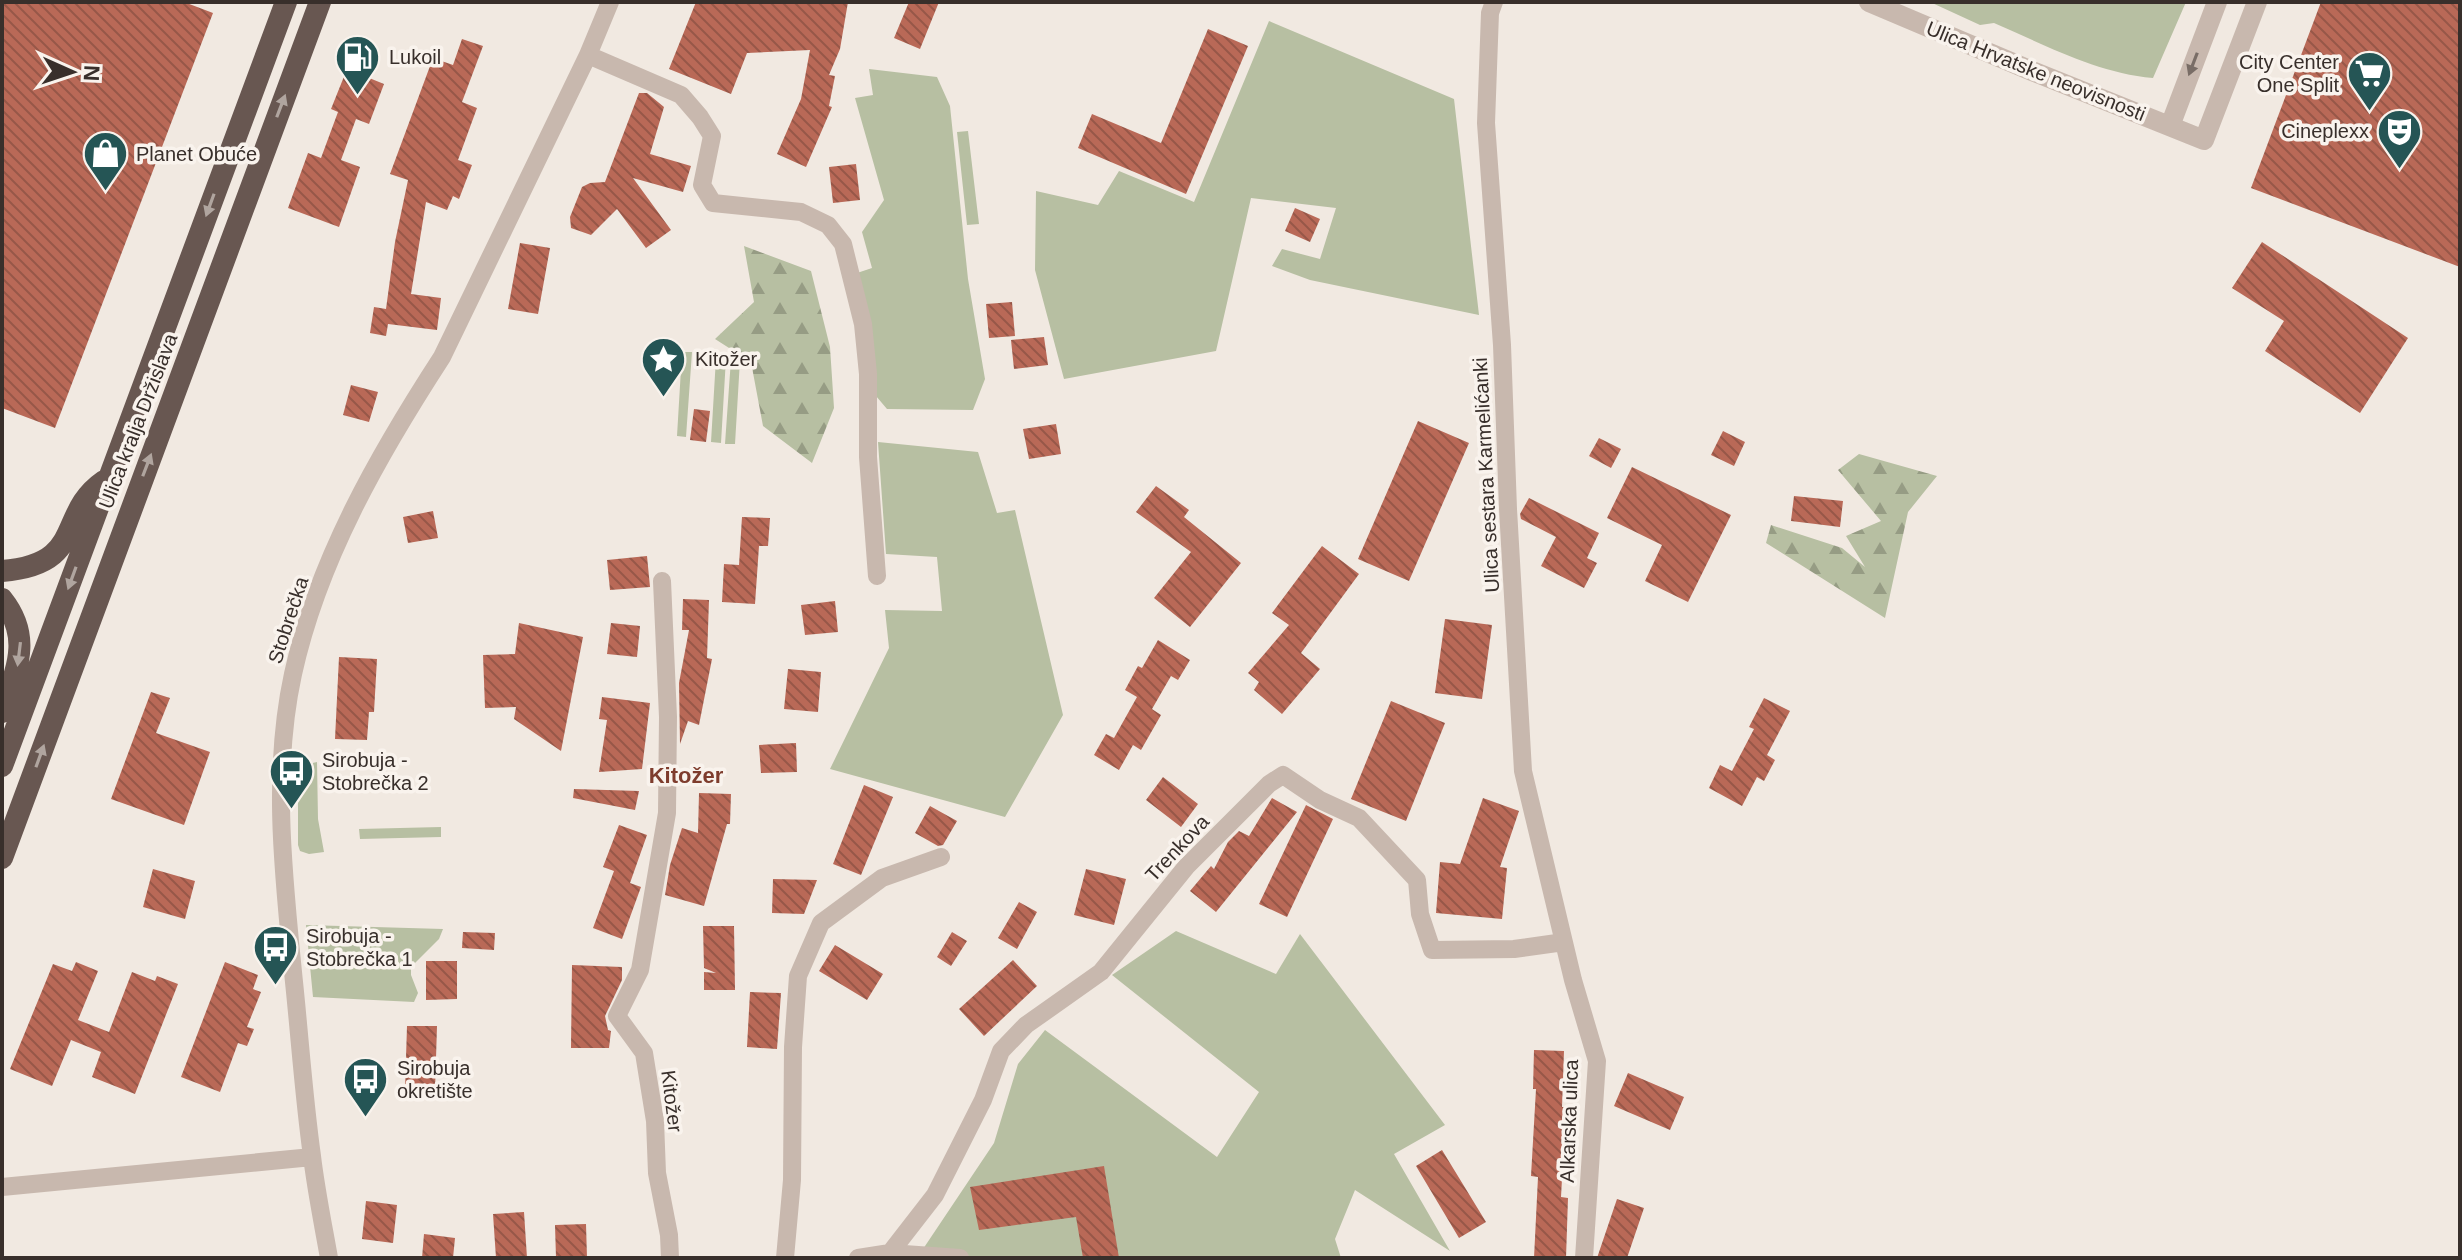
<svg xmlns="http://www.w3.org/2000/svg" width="2462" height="1260" font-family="Helvetica,sans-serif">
<defs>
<pattern id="forest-firs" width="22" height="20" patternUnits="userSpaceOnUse" patternTransform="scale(2)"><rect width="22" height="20" fill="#b7bfa2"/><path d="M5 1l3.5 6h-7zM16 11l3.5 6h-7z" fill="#969c84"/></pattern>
<pattern id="building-back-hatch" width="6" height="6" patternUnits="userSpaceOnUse" patternTransform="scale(2)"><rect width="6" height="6" fill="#b96957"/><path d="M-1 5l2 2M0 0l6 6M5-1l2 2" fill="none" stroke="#975748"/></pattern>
</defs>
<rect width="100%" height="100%" fill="#f1e9e1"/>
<path fill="#b7bfa2" d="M1930,2H2186L2153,78C2097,73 2045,45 1994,23L1980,25Z
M1269,21L1454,99L1479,315L1310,280L1272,266L1282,249L1320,259L1336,208L1251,198L1216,351L1064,379L1035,270L1036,191L1098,205L1119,171L1194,202Z
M869,69L937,77L950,106L968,279L985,379L973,410L887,409L876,396L854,274L872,268L862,232L884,200L855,98L873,95Z
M968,131L979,224L967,225L957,132Z
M682,352H692L686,437L677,436Z
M716,358H726L721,443L711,442Z
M731,359L740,360L735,444H725Z
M878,442L978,452L997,513L1015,510L1063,715L1005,817L830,769L889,648L885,610L942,611L937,557L886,554Z
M317,762L318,819L324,852L309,854L300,851L298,845V770L304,765Z
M441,827V837L360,839L359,829Z
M306,925L443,929L439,939L411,967V975L418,993L414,1002L313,997Z
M1176,931L1276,974L1300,934L1445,1125L1394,1154L1450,1251L1355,1190L1335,1239L1341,1258H917L994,1143L1018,1064L1045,1030L1217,1157L1259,1092L1112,975Z"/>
<path fill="url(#forest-firs)" d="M744,246L811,271L830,347L834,408L812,463L763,426L751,362L715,339L754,302Z
M1859,454L1937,476L1908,512L1885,618L1766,543L1771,525L1842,548L1865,567L1846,536L1881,521L1838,470Z"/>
<path fill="url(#building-back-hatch)" d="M2,2H184L213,13L55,428L2,408Z
M696,2H848L840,49L829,75L835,76L829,106L832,107L806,167L777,154L801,99L810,50L747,53L731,94L669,69Z
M909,2H939L920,49L894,38Z
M2321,2H2460V267L2251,188Z
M1208,29L1248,46L1186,194L1078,148L1092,114L1161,143Z
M462,39L483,46L462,102L477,108L458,160L472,165L459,199L453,196L447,210L426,202L411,294L441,298L437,330L388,324L386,336L370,333L374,307L386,309L395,242L408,180L390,174L433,58L453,65Z
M347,69L384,84L369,124L356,119L341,160L360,167L339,227L288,208L308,153L321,158L338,112L331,109Z
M639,93H647L664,107L650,154L691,166L683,192L633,178L671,230L646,248L617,209L591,235L571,228L570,217L582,187L590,183L605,182Z
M856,164L860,200L833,203L829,167Z
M1295,208L1320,219L1310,242L1285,231Z
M2262,242L2408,338L2360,413L2265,351L2284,321L2232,288Z
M520,243L550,248L538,314L508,309Z
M1012,302L1015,336L989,338L986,304Z
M1044,337L1048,365L1014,369L1011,340Z
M351,385L378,392L369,422L343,415Z
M694,409L710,411L706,442L690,440Z
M1418,421L1469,443L1409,581L1358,559Z
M1056,424L1061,454L1029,459L1023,429Z
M1723,431L1745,442L1734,466L1711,455Z
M1599,438L1621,449L1611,468L1589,456Z
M1632,467L1731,515L1688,602L1645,581L1662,545L1607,518Z
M1156,486L1189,510L1184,517L1241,563L1190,627L1154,598L1191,552L1136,512Z
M1794,496L1843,501L1840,527L1791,521Z
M1529,498L1599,533L1587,558L1597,563L1584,588L1541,566L1556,537L1521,519L1520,514Z
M433,511L438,538L408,543L403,517Z
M742,517L770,518L768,546H759L755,604L722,602L724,564L739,565Z
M1322,546L1359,574L1301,653L1320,669L1282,714L1254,690L1259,682L1248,673L1289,625L1272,613Z
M647,556L650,587L610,590L607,560Z
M683,599L709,600L707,658L712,659L699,725L688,721L680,744L679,683L689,630H682Z
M835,601L838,632L805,635L801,605Z
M1445,619L1492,625L1482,699L1435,693Z
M519,623L583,637L561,751L514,719L516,707L485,708L483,655L515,654Z
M611,623L640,626L637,657L607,654Z
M1158,640L1190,660L1178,680L1171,676L1152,709L1161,715L1141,750L1133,745L1119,770L1094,755L1106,734L1114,738L1137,697L1125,690L1138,666L1142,668Z
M339,657L377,659L374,712H369L367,740L335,739Z
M788,669L821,672L818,712L784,709Z
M151,692L170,698L156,733L210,752L184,825L111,799Z
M602,697L650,703L642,769L599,772L607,720L599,719Z
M1764,698L1790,711L1767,755L1775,760L1764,781L1757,777L1742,806L1709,788L1720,765L1732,771L1754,729L1749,727Z
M1391,701L1445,723L1406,821L1351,799Z
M796,743L797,772L761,773L759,745Z
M1163,777L1198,804L1181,827L1146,800Z
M864,785L893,797L861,875L833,864Z
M574,789L639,791L635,810L573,798Z
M699,793L731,794L730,824H727L704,906L665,895L670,865L682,828L698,833Z
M1272,798L1297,812L1216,912L1190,891L1211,866L1214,869L1228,842L1239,831L1249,836Z
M1483,798L1519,811L1500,867L1507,868L1502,919L1436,913L1440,862L1460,864Z
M1306,805L1333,819L1287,917L1259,904Z
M930,806L957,821L943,845L938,846L915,833Z
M619,825L647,835L630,883L641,887L622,939L593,928L614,871L603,867Z
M153,869L195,881L185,919L143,907Z
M1086,869L1126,879L1114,925L1074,915Z
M773,879L817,880L804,914L772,913Z
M1019,902L1037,912L1017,949L998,938Z
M703,926H734L735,990H704V972L716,973L704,968Z
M463,932L495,933L494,950L462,948Z
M952,932L967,941L951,966L937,957Z
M835,945L883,974L867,1000L819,971Z
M1013,960L1037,986L984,1036L959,1009Z
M426,961H457V999L426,1000Z
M76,962L98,971L78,1020L109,1032L132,972L155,981L157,976L178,984L135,1094L92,1077L101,1052L71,1040L52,1086L10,1069L53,964L72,971Z
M225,962L258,975L253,989L261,992L247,1027L254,1029L247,1046L238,1043L220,1092L181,1077Z
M572,965L622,967V980L605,1016L608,1030L611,1031L609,1048H571Z
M750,992L781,993L777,1049L747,1047Z
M407,1026H437L435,1091L405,1090Z
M1534,1050L1564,1051L1562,1107H1566L1561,1197L1568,1198L1566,1258H1534L1538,1177L1531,1176L1536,1089H1533Z
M1628,1073L1684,1097L1670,1130L1614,1106Z
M1442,1150L1486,1222L1459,1238L1416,1166Z
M1104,1166L1119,1258H1083L1076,1217L979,1230L970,1187Z
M1617,1199L1644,1208L1627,1258H1597Z
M366,1201L397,1205L393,1243L362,1239Z
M524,1212L527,1258H496L493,1214Z
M586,1224L587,1258H556L555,1225Z
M424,1234L455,1238L453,1258H422Z"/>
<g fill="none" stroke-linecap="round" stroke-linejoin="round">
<path stroke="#c8b8ae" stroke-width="18" d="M1494,2L1490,13L1486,123L1502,345L1508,509L1523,771L1573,980L1597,1061L1584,1258
M588,55L681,95L700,117L712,136L702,185L713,203L801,212L828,225L843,244L863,324L868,374V457L877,576
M662,581L668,717L667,813L640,970L617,1016L644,1053L655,1121L657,1173L669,1235L670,1258
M2,1187L312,1157
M329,1258C323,1224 316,1190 312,1156C304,1099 300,1040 294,982C284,880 271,775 293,674C318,560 379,454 442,357L588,55L610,2
M785,1258L792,1180L793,1047L798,976L821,923L882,878L941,857
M858,1258L890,1253L935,1195L983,1100L1001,1051L1026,1025L1101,972L1186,867L1269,784L1283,775L1320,800L1359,818L1417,880L1420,914L1432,950L1514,949L1564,942
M890,1258V1253L960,1258"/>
<path stroke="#c8b8ae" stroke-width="20" d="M1869,2L2032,71L2204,140L2257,2
M2170,126L2217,2"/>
<path stroke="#685751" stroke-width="22" d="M2,571C87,564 56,514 104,481
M2,599C33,638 16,670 2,712
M2,766L286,2
M2,858L320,2"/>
</g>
<defs><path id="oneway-solid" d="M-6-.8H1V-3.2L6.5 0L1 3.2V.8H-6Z" transform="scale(2)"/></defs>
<use fill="#796d66" href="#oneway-solid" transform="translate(2193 64) rotate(111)"/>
<g fill="#b0a59f">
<use href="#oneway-solid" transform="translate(281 106) rotate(-69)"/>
<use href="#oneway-solid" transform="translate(210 205) rotate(110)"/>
<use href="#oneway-solid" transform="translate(147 465) rotate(-69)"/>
<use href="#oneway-solid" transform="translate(72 578) rotate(110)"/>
<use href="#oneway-solid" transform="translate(19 654) rotate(97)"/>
<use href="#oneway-solid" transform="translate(40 756) rotate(-70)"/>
</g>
<defs>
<symbol id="fuel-pin" viewBox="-11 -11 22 30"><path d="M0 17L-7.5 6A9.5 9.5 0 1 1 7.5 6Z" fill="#255555" stroke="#f9f3ed"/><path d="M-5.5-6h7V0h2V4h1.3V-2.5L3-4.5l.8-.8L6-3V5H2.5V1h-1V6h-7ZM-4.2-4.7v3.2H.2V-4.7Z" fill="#fff"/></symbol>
<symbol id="supermarket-pin" viewBox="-11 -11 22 30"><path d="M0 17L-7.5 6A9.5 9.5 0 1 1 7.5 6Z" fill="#255555" stroke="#f9f3ed"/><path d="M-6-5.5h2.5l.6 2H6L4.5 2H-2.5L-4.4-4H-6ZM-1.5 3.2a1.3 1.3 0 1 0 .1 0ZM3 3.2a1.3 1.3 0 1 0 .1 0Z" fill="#fff"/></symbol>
<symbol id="theatre-pin" viewBox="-11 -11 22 30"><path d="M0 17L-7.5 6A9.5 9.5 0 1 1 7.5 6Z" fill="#255555" stroke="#f9f3ed"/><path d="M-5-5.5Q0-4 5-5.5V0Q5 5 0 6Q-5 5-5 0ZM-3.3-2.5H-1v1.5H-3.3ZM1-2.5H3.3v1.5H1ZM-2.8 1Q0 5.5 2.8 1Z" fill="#fff"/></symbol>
<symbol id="shop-pin" viewBox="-11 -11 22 30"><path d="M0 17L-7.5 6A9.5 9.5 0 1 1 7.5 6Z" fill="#255555" stroke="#f9f3ed"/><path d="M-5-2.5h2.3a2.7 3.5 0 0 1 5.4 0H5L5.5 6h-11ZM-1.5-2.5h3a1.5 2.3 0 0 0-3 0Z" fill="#fff"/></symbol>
<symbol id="sight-pin" viewBox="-11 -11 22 30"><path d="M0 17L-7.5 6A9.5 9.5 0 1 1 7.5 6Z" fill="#255555" stroke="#f9f3ed"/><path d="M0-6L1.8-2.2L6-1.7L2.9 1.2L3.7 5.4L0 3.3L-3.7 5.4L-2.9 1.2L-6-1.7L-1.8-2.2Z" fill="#fff"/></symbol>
<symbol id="bus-pin" viewBox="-11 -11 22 30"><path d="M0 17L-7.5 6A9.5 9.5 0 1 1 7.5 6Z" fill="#255555" stroke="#f9f3ed"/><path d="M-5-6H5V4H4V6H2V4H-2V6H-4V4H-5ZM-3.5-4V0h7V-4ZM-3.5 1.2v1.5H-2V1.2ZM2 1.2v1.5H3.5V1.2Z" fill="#fff"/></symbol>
</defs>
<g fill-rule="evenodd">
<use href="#fuel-pin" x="332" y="32" width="51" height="69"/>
<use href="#supermarket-pin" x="2344" y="48" width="51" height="69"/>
<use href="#theatre-pin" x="2374" y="106" width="51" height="69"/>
<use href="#shop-pin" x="80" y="128" width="51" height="69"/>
<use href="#sight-pin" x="638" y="334" width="51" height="69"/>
<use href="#bus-pin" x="266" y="746" width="51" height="69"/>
<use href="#bus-pin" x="250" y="922" width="51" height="69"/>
<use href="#bus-pin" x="340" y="1054" width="51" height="69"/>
</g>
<g text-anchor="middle" stroke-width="7" stroke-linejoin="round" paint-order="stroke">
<g font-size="20" fill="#382f2b" stroke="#f9f3ed" text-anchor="start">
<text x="389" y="64">Lukoil</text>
<text x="2339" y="69" text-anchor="end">City Center<tspan x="2339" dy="23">One Split</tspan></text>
<text x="2369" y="138" text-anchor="end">Cineplexx</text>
<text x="136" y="161">Planet Obuće</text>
<text x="695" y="366">Kitožer</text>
<text x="322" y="767">Sirobuja -<tspan x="322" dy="23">Stobrečka 2</tspan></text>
<text x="306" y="943">Sirobuja -<tspan x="306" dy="23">Stobrečka 1</tspan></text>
<text x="397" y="1075">Sirobuja<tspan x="397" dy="23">okretište</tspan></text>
</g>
<g font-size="20" fill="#382f2b" stroke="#f9f3ed">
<text transform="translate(2036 71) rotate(22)" y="7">Ulica Hrvatske neovisnosti</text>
<text transform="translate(138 421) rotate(-69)" y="7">Ulica kralja Držislava</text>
<text transform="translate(1486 475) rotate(-93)" y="7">Ulica sestara Karmelićanki</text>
<text transform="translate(288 620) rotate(-72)" y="7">Stobrečka</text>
<text transform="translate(1177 848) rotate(-47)" y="7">Trenkova</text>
<text transform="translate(672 1101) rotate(83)" y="7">Kitožer</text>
<text transform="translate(1569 1121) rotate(-88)" y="7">Alkarska ulica</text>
</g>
<g font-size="22" font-weight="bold" fill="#7e3c2d" stroke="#f9f3ed">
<text x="686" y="783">Kitožer</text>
</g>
</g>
<rect width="2462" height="1260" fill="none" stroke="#382f2b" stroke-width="8"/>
<g transform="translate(72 72) rotate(93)" stroke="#f9f3ed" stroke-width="6" paint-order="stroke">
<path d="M0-6L14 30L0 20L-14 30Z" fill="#382f2b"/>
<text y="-12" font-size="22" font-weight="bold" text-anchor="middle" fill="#382f2b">N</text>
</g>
</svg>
